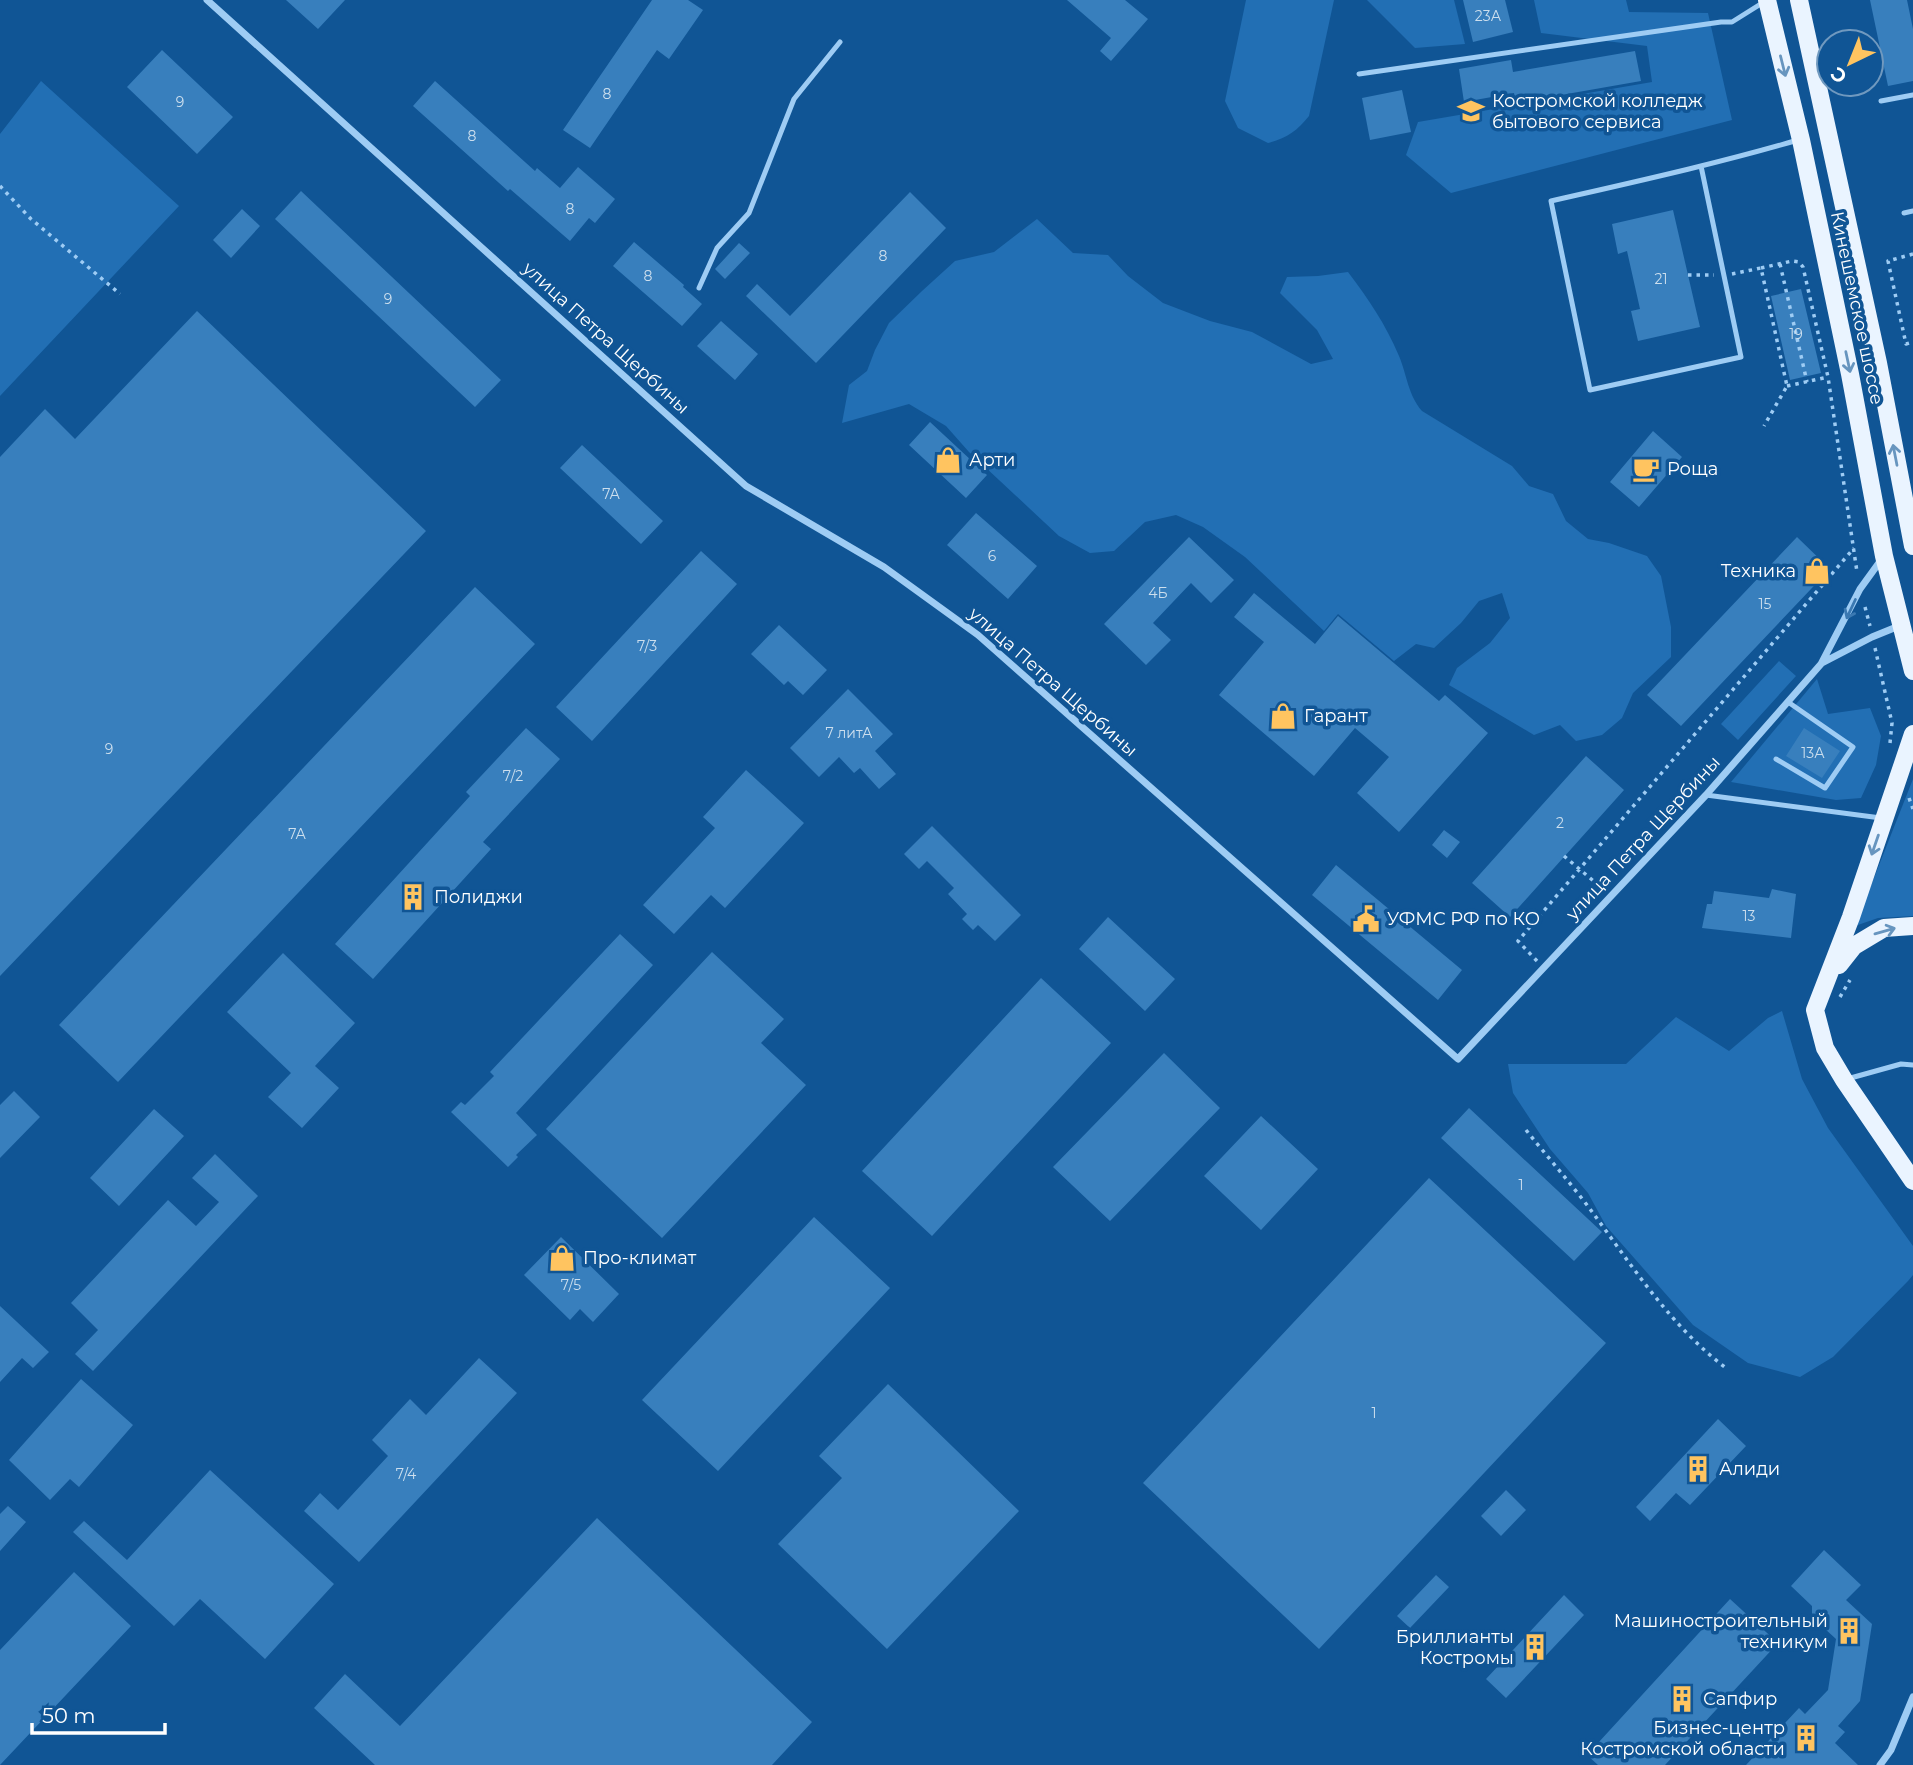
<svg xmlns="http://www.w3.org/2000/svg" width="1913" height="1765" font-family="Montserrat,sans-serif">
<rect width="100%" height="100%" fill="#105595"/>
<path fill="#226fb4" d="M1246,0H1334L1309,116C1297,131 1287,138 1268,143L1238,128L1225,101Z
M1367,0H1454L1465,44L1415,48Z
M1534,0H1626L1629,12L1708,13L1732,120L1451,193L1406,155L1418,122L1652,82L1647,46L1541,33Z
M41,81L179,206L0,396V134Z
M1037,219L1073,253L1108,255L1128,276L1163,303L1210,321L1252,332L1311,364L1333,359L1317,330L1280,293L1287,277L1318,276L1348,272C1369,300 1385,323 1399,356C1407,375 1408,395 1422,411L1512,466L1529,486L1553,494L1566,521L1588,539L1609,543L1647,556L1661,576L1671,627V657L1633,693L1622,718L1602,735L1576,741L1560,725L1534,735L1449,685L1457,668L1490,643L1510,618L1502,593L1479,601L1461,623L1434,648L1416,644L1394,661L1338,614L1324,631L1245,557L1203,527L1176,515L1145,522L1114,551L1090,553L1059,536L969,452L946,426L909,404L842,423L849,385L867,371L875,350L889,323L922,291L955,261L994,252Z
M1779,661L1796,676L1738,740L1721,724Z
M1817,679L1828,714L1870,708L1881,736L1876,765L1861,798L1836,800L1731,782Z
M1913,779V916L1878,918L1855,926Z
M1782,1011L1802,1079L1828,1128L1913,1246V1275L1908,1281L1833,1357L1800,1377L1748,1363L1693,1325L1606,1226L1588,1193L1550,1149L1513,1093L1508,1064H1626L1676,1017L1729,1051L1768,1018Z"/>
<path fill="#387fbd" d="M286,0H345L318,29Z
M652,0H688L703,10L669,59L657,50L590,148L563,130Z
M1067,0H1125L1148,19L1111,61L1100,51L1111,38Z
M1463,0H1505L1513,32L1473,42Z
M1870,0H1907L1913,29V81L1888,86Z
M162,50L233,117L197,154L127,87Z
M1635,51L1641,81L1516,103L1514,93L1464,102L1459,69L1511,60L1513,72Z
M435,81L535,171L537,168L560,188L578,167L615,199L595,223L589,218L570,241L510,189L508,191L413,106Z
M1402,90L1411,132L1370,140L1362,98Z
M301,191L501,380L475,407L275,219Z
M910,192L946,228L816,363L746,296L757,284L790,316Z
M242,209L260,226L231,258L213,240Z
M1673,210L1700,327L1638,341L1631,311L1640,309L1627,251L1618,254L1612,224Z
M634,242L684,285L683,287L702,304L682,326L613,266Z
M739,243L750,253L725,279L715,269Z
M1801,289L1821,373L1790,380L1771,296Z
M197,311L426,531L0,976V457L45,409L75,439Z
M721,321L758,354L735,380L697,346Z
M930,422L987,475L966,498L909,445Z
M1653,431L1682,457L1639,507L1610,482Z
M582,445L663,521L641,544L560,468Z
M976,513L1037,566L1008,599L947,545Z
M1189,537L1234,580L1211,603L1191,583L1153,623L1171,640L1146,665L1104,624Z
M1797,537L1830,569L1681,726L1647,695Z
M701,551L737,584L592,741L556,707Z
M475,587L535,644L118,1082L59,1025Z
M1254,593L1315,644L1338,616L1439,701L1445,695L1488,733L1399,832L1357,793L1389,757L1355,728L1314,776L1219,695L1264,642L1234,617Z
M779,625L827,670L803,695L788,681L784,685L751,654Z
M848,689L893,734L875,751L896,774L879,789L860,768L854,773L839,757L819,777L790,748Z
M526,728L560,759L483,842L491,849L373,979L335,944L470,796L466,792Z
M1804,728L1840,751L1822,778L1786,756Z
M1586,756L1624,790L1510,917L1472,883Z
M746,770L804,823L725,908L711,895L674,934L643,905L715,828L703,817Z
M932,826L1021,915L995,941L978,925L973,930L962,919L967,914L948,894L954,888L927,861L919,869L904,854Z
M1444,830L1460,842L1447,858L1432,845Z
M1336,865L1462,970L1438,1000L1312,895Z
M1772,889L1796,894L1791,938L1702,928L1707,904H1712L1714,891L1769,898Z
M1108,917L1175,979L1145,1011L1079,949Z
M620,934L653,965L516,1113L537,1135L516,1155L518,1157L508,1167L451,1112L461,1102L465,1105L494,1076L490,1072Z
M712,952L784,1019L761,1043L806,1085L662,1238L546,1129Z
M283,953L355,1023L315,1066L339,1088L302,1128L268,1097L291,1073L227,1012Z
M1041,978L1111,1043L932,1236L862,1171Z
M1164,1053L1220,1108L1110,1221L1053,1167Z
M14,1091L40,1117L0,1158V1105Z
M1469,1108L1602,1232L1574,1261L1441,1138Z
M154,1109L184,1136L119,1206L90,1178Z
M1261,1116L1318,1169L1261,1230L1204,1176Z
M215,1154L258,1196L93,1371L75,1354L98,1330L71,1303L168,1200L196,1226L219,1202L192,1178Z
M1429,1178L1606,1343L1319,1649L1143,1483Z
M814,1217L890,1288L718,1471L642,1400Z
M561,1237L619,1294L593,1322L580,1309L570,1320L524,1275Z
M0,1306L49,1352L33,1368L22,1358L0,1382Z
M479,1358L517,1393L359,1562L304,1511L320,1493L338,1510L388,1456L372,1440L410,1399L426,1415Z
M81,1379L133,1425L79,1487L70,1479L50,1500L9,1460Z
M888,1384L1019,1511L887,1649L778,1544L842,1478L819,1456Z
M1718,1419L1746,1446L1690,1505L1676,1493L1650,1521L1636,1507Z
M210,1470L334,1584L265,1659L200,1599L174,1626L73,1532L84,1521L127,1560Z
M1506,1490L1526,1510L1501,1536L1481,1516Z
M8,1506L26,1522L0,1551V1514Z
M597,1518L812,1722L772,1765H375L314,1708L345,1674L400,1726Z
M1824,1550L1861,1585L1846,1600L1872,1624L1860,1701L1838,1726L1845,1732L1835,1743L1858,1765H1746L1799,1708L1805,1714L1828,1690L1836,1639L1812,1617V1606L1791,1586Z
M74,1572L131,1626L0,1765V1650Z
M1436,1575L1449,1587L1410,1628L1397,1616Z
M1564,1595L1584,1615L1506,1698L1486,1679Z
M1730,1599L1778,1643L1665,1765H1598L1587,1755Z"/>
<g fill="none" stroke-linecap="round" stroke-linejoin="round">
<path stroke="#9eccf4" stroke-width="3.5" stroke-dasharray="3.5 5" stroke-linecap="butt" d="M0,186L31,219L120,294
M1913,254L1888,261L1906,344L1913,342
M1780,264L1807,382
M1761,268L1792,261L1799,262L1803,267L1828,377L1857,572
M1732,274L1761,268L1787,386L1764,426
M1688,275H1714
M1787,386L1828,377
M1865,607L1870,626
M1875,648L1892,723L1890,743
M1909,798L1913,809
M1564,856L1603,889
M1537,961L1518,941L1854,548
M1840,997L1850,980
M1526,1130C1546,1155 1567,1179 1587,1205C1629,1261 1669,1325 1726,1368"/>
<path stroke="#9eccf4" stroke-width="5" d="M1359,74L1721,22H1732L1764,2
M1881,101L1913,95
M1701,166L1741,357L1590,390L1551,201C1634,182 1716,164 1798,140
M1904,213L1913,211
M699,288L717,248L749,213L794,99L840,42
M1776,759L1825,788L1853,747L1788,702
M1706,795L1881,818
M1847,1079L1901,1064L1913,1065"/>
<path stroke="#9eccf4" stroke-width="7" d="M207,0L746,486L884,567L978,635L1458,1059L1706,795L1821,664L1860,589L1881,560
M1822,663L1872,637L1899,626
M1880,1765L1891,1750L1913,1697"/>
<path stroke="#eaf4ff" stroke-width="18" d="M1767,0L1801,140L1850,374L1884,556L1913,671
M1799,0L1878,363L1913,546
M1913,734L1851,917L1815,1010L1825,1048L1844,1080L1913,1181
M1839,965L1854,946L1884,928L1913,926"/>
</g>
<defs><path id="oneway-shaft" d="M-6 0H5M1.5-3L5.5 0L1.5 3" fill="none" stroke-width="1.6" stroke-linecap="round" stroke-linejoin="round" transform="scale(1.75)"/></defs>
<g stroke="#6795bf">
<use href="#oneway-shaft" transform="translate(1783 66) rotate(76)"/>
<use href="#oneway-shaft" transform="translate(1848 362) rotate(78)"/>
<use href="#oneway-shaft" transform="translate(1895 455) rotate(-101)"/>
<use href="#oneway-shaft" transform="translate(1875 845) rotate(109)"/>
<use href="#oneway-shaft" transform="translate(1885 931) rotate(-16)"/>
</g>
<use stroke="#3b79b2" href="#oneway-shaft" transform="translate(1851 609) rotate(115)"/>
<defs>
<symbol id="university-bare" viewBox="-9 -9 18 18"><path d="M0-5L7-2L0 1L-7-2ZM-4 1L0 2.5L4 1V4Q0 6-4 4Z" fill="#ffc460" stroke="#105595" stroke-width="2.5" paint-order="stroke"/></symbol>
<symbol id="shop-bare" viewBox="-9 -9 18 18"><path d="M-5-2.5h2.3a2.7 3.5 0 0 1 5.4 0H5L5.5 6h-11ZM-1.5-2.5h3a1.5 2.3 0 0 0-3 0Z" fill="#ffc460" stroke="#105595" stroke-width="2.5" paint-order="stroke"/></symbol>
<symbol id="cafe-bare" viewBox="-9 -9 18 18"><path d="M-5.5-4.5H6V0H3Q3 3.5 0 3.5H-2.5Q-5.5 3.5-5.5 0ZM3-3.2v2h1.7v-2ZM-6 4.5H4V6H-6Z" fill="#ffc460" stroke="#105595" stroke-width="2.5" paint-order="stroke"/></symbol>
<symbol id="building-bare" viewBox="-9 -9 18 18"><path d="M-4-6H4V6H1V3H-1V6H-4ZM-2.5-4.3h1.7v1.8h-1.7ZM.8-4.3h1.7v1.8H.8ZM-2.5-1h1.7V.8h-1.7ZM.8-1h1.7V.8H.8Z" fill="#ffc460" stroke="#105595" stroke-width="2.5" paint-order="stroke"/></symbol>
<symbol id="civic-bare" viewBox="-9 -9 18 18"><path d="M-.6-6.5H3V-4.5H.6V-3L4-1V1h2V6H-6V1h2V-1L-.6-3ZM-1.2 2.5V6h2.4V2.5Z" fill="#ffc460" stroke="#105595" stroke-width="2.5" paint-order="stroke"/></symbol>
</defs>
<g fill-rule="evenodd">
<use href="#university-bare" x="1452" y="92" width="38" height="38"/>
<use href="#shop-bare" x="929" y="441" width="38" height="38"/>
<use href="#cafe-bare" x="1627" y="450" width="38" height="38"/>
<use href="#shop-bare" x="1798" y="552" width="38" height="38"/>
<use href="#shop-bare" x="1264" y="697" width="38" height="38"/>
<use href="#building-bare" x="394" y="878" width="38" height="38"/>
<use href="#civic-bare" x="1347" y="900" width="38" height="38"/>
<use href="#shop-bare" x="543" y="1239" width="38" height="38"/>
<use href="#building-bare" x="1679" y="1450" width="38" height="38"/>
<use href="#building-bare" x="1830" y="1612" width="38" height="38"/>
<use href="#building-bare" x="1516" y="1628" width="38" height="38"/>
<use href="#building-bare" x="1663" y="1680" width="38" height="38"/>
<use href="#building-bare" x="1787" y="1719" width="38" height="38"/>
</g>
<g text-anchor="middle" stroke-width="7" stroke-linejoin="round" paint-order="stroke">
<g font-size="14" fill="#cddfee">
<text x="1488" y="21">23А</text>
<text x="607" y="99">8</text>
<text x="180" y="107">9</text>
<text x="472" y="141">8</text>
<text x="570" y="214">8</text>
<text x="883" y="261">8</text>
<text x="648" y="281">8</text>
<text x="1661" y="284">21</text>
<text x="388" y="304">9</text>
<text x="1796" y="339">19</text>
<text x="611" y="499">7А</text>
<text x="992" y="561">6</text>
<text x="1158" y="598">4Б</text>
<text x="1765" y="609">15</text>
<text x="647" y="651">7/3</text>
<text x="849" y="738">7 литА</text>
<text x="109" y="754">9</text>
<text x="1813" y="758">13А</text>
<text x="513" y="781">7/2</text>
<text x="1560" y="828">2</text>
<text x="297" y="839">7А</text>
<text x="1749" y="921">13</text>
<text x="1521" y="1190">1</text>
<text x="571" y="1290">7/5</text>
<text x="1374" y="1418">1</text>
<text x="406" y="1479">7/4</text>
</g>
<g font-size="18" fill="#fff" stroke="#105595" text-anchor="start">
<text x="1492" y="107">Костромской колледж<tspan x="1492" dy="21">бытового сервиса</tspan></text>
<text x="969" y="466">Арти</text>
<text x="1667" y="475">Роща</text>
<text x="1796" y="577" text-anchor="end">Техника</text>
<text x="1304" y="722">Гарант</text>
<text x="434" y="903">Полиджи</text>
<text x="1387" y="925">УФМС РФ по КО</text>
<text x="583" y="1264">Про-климат</text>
<text x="1719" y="1475">Алиди</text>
<text x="1828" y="1627" text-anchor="end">Машиностроительный<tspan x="1828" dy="21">техникум</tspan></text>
<text x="1514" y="1643" text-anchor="end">Бриллианты<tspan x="1514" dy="21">Костромы</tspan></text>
<text x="1703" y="1705">Сапфир</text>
<text x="1785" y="1734" text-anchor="end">Бизнес-центр<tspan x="1785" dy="21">Костромской области</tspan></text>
</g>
<g font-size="18" fill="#fff" stroke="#105595">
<text transform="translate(1857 308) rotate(78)" y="6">Кинешемское шоссе</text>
<text transform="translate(606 338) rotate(42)" y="6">улица Петра Щербины</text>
<text transform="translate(1053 682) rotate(41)" y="6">улица Петра Щербины</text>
<text transform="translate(1643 838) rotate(-47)" y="6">улица Петра Щербины</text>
</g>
</g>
<g transform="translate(1850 63) rotate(223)"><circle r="33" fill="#105595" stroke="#7099bf" stroke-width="2"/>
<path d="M0-5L12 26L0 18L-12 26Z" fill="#ffc460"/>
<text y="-10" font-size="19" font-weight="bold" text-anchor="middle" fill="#ffffff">С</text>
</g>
<path d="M32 1723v10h133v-10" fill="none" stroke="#ffffff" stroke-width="3.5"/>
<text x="42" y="1723" font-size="21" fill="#ffffff" stroke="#105595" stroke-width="5" paint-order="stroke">50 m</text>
</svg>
